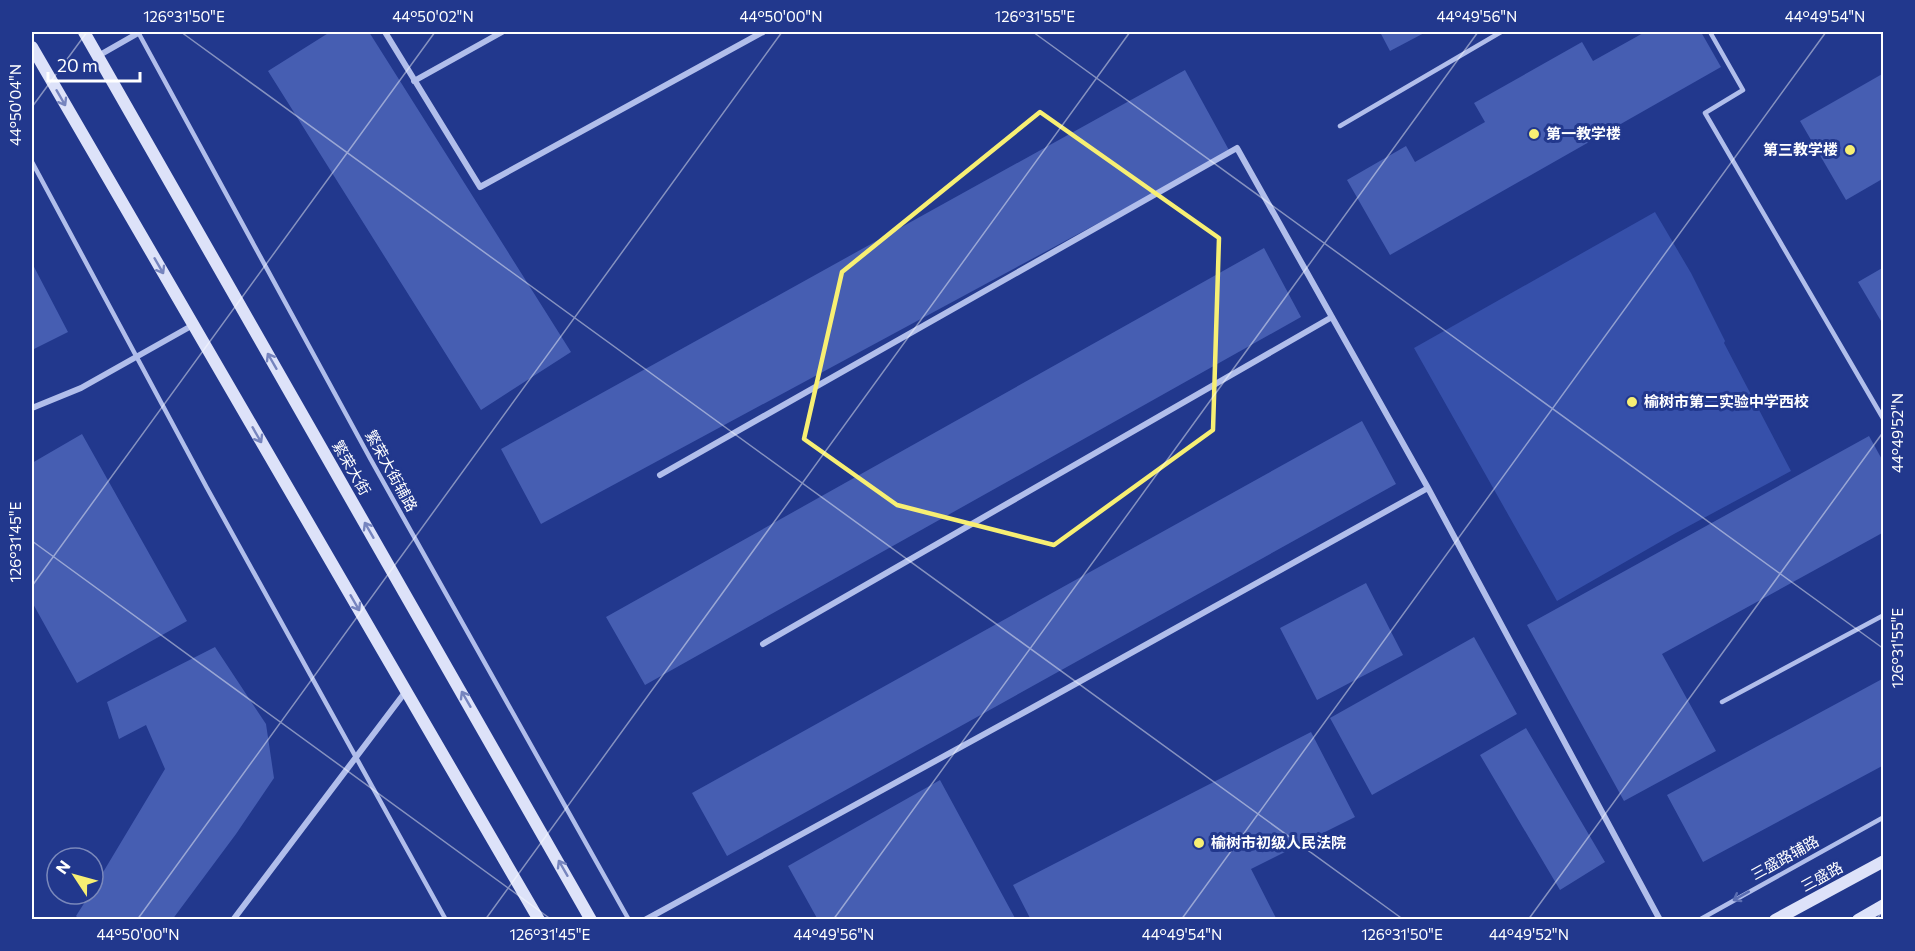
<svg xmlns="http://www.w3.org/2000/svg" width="1915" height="951" font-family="Commissioner,'Noto Sans SC',sans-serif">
<rect width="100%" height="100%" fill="#22388d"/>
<path fill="#3650aa" d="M1655,212L1691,273L1725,341L1724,343L1791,471L1674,534L1557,601L1414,348Z"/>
<path fill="#465eb2" d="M330,32H369L571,352L481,410L268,71Z
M1380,32H1426L1390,51Z
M1645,32H1701L1721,67L1390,255L1347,180L1406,146L1415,162L1485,122L1474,103L1582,42L1593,61Z
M1185,70L1230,152L541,524L501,449Z
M1884,73V178L1846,200L1800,121Z
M1264,248L1301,317L645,685L606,617Z
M32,263L68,332L32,350Z
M1884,267V326L1858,282Z
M1362,421L1396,484L727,856L692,793Z
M82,434L187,621L77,683L32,602V463Z
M1869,436L1884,463V532L1662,654L1716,751L1624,801L1527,625Z
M1366,583L1403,655L1317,700L1280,628Z
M1474,637L1517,714L1372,795L1330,718Z
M215,647L266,724L274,778L236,834L172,920H80L76,916L90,894H93V889L165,769L146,725L119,739L107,702Z
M1884,678V765L1703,862L1667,795Z
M1526,728L1605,862L1560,890L1480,755Z
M1311,732L1355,817L1251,869L1277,920H1031L1013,885Z
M940,780L1016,920H818L788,866Z"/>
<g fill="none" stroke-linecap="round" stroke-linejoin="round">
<path stroke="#b1beeb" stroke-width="4.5" d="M138,32L371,460L629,920
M1710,32L1743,90L1705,113L1884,420
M1340,126L1501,32
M32,162L207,488L446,920
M1722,702L1884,615
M1699,920L1884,817"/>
<path stroke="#b1beeb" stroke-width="6" d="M385,32L480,187L763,32
M98,56L140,32
M414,81L502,32
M32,408L81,388L193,325
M660,475L1237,148L1428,488L1660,920
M763,644L1332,317
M233,920L406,691
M645,920L1032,708L1428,488"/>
<path stroke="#dde2f9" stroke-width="12" d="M84,32L591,920
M32,47L539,920
M1775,920L1884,861
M1858,920L1884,905"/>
</g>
<defs><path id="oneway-shaft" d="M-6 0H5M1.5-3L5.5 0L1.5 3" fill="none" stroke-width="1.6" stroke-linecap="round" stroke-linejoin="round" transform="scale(1.5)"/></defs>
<g stroke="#7684be">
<use href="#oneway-shaft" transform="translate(61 98) rotate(60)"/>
<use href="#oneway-shaft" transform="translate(159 266) rotate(60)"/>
<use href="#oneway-shaft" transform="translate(272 361) rotate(-120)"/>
<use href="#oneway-shaft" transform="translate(257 435) rotate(60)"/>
<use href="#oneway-shaft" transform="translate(369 530) rotate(-120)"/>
<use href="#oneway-shaft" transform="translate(355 603) rotate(60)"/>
<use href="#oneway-shaft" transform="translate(466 699) rotate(-120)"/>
<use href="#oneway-shaft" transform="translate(563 868) rotate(-120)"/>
</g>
<use stroke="#5b6eb3" href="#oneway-shaft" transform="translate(1741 896) rotate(151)"/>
<path fill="none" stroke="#f7ef73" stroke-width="4.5" stroke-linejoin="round" d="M1040,112L1219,238L1213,430L1054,545L897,505L804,439L842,272Z"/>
<path fill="none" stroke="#fff" stroke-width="1.5" stroke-opacity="0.45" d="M181,32L1404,920M1033,32L1884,649M32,107L87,32M32,541L552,920M32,586L435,32M137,920L782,32M485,920L1130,32M833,920L1478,32M1181,920L1826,32M1528,920L1884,431M1876,920L1884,909"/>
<g fill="#f7ef73" stroke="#22388d" stroke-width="2">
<circle cx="1534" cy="134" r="6"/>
<circle cx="1850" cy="150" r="6"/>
<circle cx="1632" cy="402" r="6"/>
<circle cx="1199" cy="843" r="6"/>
</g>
<g text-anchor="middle" stroke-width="6" stroke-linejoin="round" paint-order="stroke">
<g font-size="15" font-weight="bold" fill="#fff" stroke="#22388d" text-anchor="start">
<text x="1546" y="139">第一教学楼</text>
<text x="1838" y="155" text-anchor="end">第三教学楼</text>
<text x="1644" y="407">榆树市第二实验中学西校</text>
<text x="1211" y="848">榆树市初级人民法院</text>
</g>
<g font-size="15" fill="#fff" stroke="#22388d">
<text transform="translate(351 468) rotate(60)" y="5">繁荣大街</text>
<text transform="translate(391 471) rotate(61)" y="5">繁荣大街辅路</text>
<text transform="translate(1785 858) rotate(-29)" y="5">三盛路辅路</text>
<text transform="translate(1822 877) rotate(-29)" y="5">三盛路</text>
</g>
</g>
<rect width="1915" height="951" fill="none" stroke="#22388d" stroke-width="66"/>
<g transform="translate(75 876) rotate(306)"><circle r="28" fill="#22388d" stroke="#7a88bb" stroke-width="1.5"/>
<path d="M0-4.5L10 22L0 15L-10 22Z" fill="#f7ef73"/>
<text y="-9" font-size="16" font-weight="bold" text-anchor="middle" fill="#ffffff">N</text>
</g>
<path d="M48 72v9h92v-9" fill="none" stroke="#ffffff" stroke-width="3"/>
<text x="57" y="72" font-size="18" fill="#ffffff" stroke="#22388d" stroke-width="4.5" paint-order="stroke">20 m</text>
<rect x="33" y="33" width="1849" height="885" fill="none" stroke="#fff" stroke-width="2"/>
<g font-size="15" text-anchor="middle" fill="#fff">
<text x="184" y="22">126°31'50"E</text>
<text x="433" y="22">44°50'02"N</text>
<text x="781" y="22">44°50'00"N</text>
<text x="1035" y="22">126°31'55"E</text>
<text x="1477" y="22">44°49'56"N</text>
<text x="1825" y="22">44°49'54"N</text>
<text transform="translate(16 105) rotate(-90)" y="5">44°50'04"N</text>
<text transform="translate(1898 433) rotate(-90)" y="5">44°49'52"N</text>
<text transform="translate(16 542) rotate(-90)" y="5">126°31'45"E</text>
<text transform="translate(1898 648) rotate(-90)" y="5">126°31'55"E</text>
<text x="138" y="940">44°50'00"N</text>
<text x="550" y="940">126°31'45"E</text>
<text x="834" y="940">44°49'56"N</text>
<text x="1182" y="940">44°49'54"N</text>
<text x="1402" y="940">126°31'50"E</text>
<text x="1529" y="940">44°49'52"N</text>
</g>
</svg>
